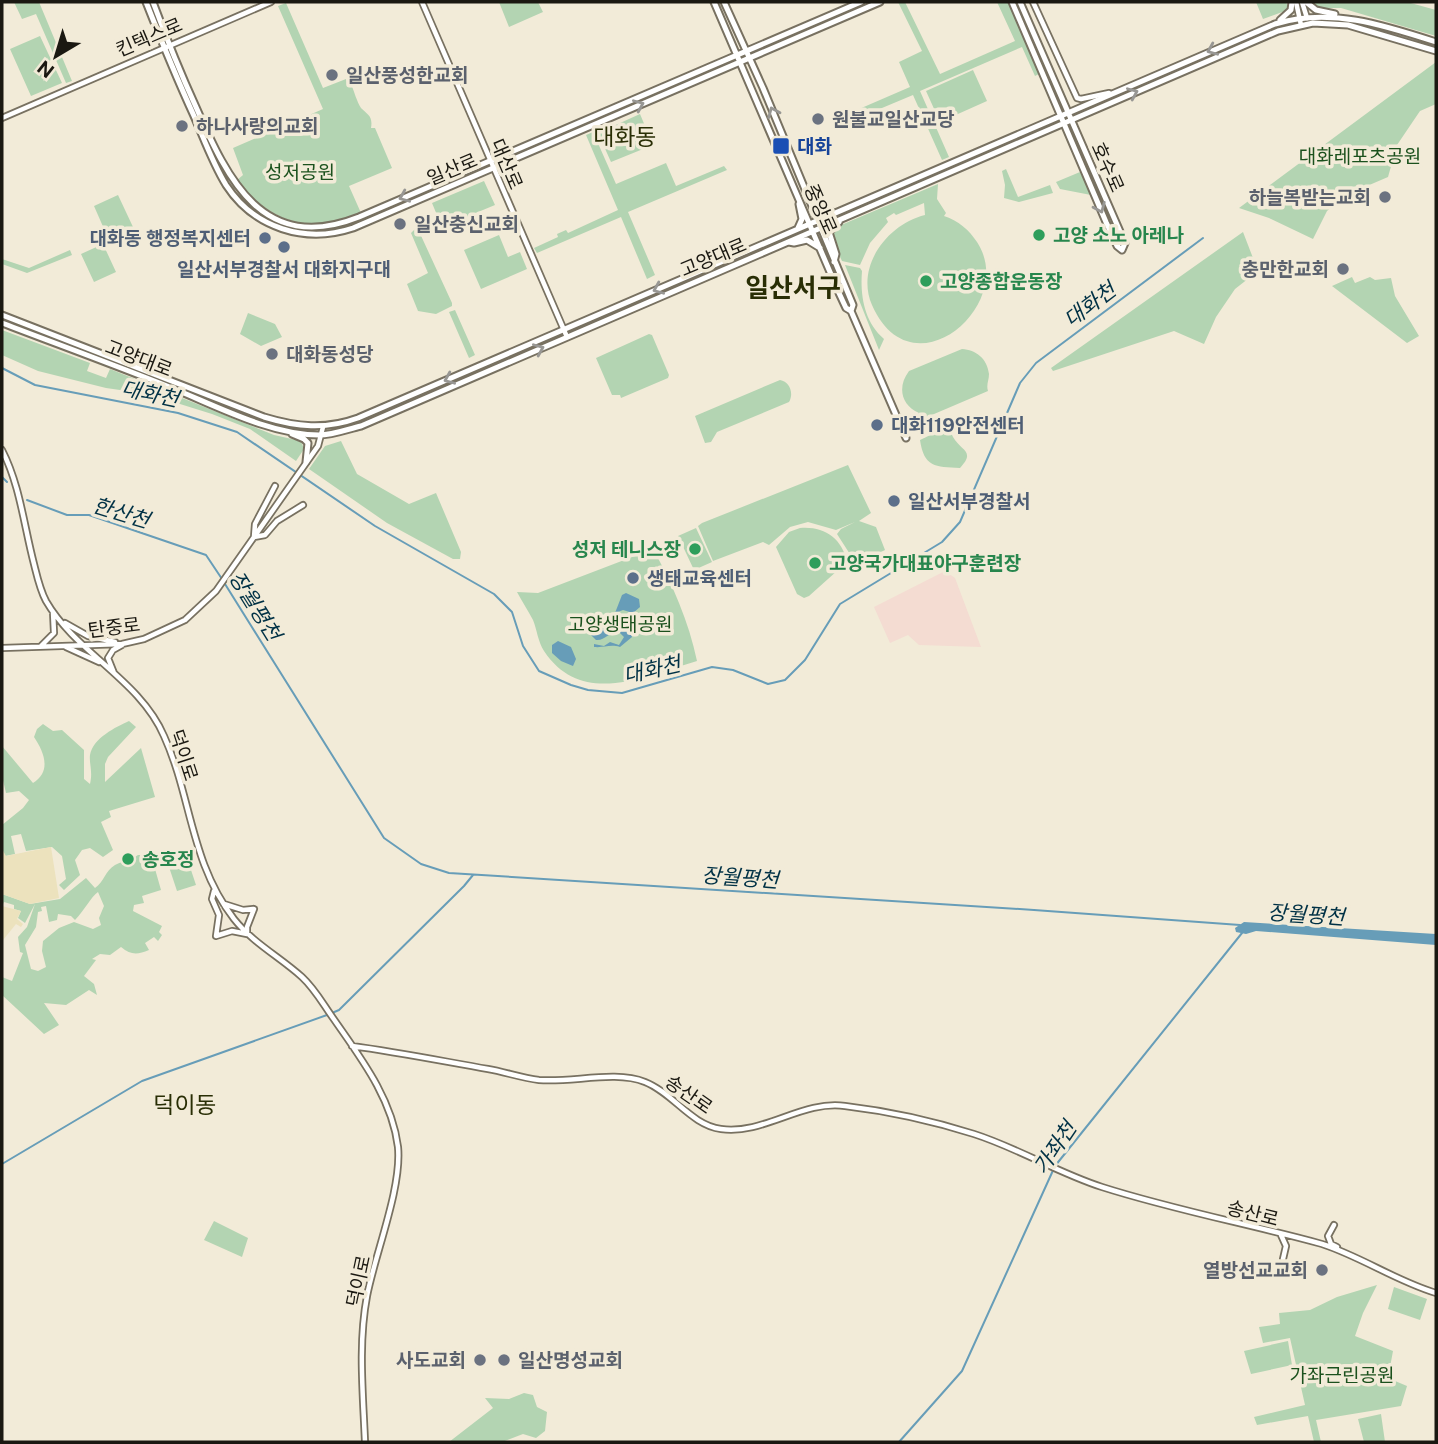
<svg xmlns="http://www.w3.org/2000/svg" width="1438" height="1444" font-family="'Public Sans','Noto Sans KR',sans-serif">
<rect width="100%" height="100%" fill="#f2ebd8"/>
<path fill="#f4dcd2" d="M945,571L955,578L981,647L919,645L908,635L890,643L874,607Z"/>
<path fill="#b3d4b2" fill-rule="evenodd" d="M14,2H39L72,81L66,83L36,14L22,19Z
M499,2H538L543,12L509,27Z
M898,2H905L940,74L1015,41L997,2H1008L1039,74L1035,76L1022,47L920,91L949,157L942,160L913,95L839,126L836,119L910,87L899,62L922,51Z
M1256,2H1286L1288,6L1285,11L1263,19Z
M1309,2H1407L1436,10V36L1341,8H1316Z
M286,3L323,88L346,79L348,85L351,84C354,91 357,102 361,108C368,115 373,116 371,128H375L392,168L349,186L361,213C306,235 274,223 236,181L243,175L233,148L323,109L278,6Z
M40,36L62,83L31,96L10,49Z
M1436,62V104L1420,111L1397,145L1388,177L1346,195L1327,211L1313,239L1269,218L1239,208Z
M973,70L987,101L940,122L926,91Z
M640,114L653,145L611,162L598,133Z
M593,132L616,184L666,163L676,186L724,166L727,170L628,212L655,275L647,279L621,217L537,253L534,248L558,237L557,234L566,230L568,233L618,210L586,135Z
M1006,169L1018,197L1050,185L1053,193L1019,202L1004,198L1005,185L1002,171Z
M1080,172L1091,195L1060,189L1056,182Z
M484,181L495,205L442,227L432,203Z
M938,184L937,199L946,213L944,216C959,221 969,230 977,242C1018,304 912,396 872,305C855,266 888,224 925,215L924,203L896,215L894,213L886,218L888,222L870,243L860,265L842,261L830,236L834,228Z
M118,195L133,227L108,238L94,206Z
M417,227L452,303V306L436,314L418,311L407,284L428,273L411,233Z
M1243,232L1258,271L1235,289L1216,317L1204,344L1174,331L1053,371L1051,368Z
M499,235L508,257L520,252L527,269L481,289L464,250Z
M103,244L116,272L94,282L81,254Z
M70,250L72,255L27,273L2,264V259L29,268Z
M845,265L860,268L862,271C860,295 864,322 884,339L879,350Z
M1352,277L1355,283L1370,277L1375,280L1391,278L1395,296L1419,336L1407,343L1332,286Z
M455,310L475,355L469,358L449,312Z
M248,313L275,324L282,337L261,346L240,334Z
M2,330L90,363L87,371L106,378L110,369L274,435L301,441L304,449L296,461L250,429L212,414L148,394L106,388L38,371L2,355Z
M649,334L652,335L669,375L668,378L621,398L620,395H612L596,358Z
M962,349C976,350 987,358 989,374C989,381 986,384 988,391L920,420L917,414L919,413C901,405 897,387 909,371Z
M780,380C790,382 794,393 789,402L717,432L711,442L705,443L695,416Z
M949,426C951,430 951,434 953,437C961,451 976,451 960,468C935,467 924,467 920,440Z
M341,441L357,474L409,504L436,493L461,552L460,559H453L387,523L309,469L325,446Z
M848,465L871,513L859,521L876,527L885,550L883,551L855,562L837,534L841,529L855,522L836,530L808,522L790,527L769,545L763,542L713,561L698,526L702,523Z
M696,528L712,562L694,570L678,536Z
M800,528C824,526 842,538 847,562L809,596L804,598L797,594L776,547L789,532Z
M653,549C672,583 689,622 697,661C645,676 582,708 544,651C538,642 537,630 533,620C528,611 522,601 517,592L538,593Z
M129,721L136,727L108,757L105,764V782L141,748L155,797L109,811L111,817L101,822L113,850L103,857L90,848L82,850L75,860L80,875L64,890L59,885L66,879L62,856L52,847L26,851L21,834L11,836L15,854L5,856L2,849V825L23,808L29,800L19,791L6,793L2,776V746L33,783C52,771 44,752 34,737L37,729L43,724L53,731L62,730L84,750V779L90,784C93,771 89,764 90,755C93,738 116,727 129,721Z
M184,849L196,885L177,891L165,855Z
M138,855H151L161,890L142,896L144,903L134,905L133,911L162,926L159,932L162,935L158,941L154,937L145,943L149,950C137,955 131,955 121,947L110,955L100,954L92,959L96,960L84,976L94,984L97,995L89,990L66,1005L44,1003L59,1025L44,1034L2,995V977L12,981L23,953L20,952L18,937L27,927L35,904L25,923L18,918L21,911L14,909V905L4,902L2,906V894L30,904L60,899L86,878L95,888C104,882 105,871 115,865C122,861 131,860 138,855ZM98,892L104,906L99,918L101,925L93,929L74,922L59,928L43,941L42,951L46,967L38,971L31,969L25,945L36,927L38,912L42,911L41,907L46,906L49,922L57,920L58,914L71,916L75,920C83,912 91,897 98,892Z
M214,1221L248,1238L242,1257L204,1240Z
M1377,1285L1363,1313L1355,1336L1393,1351L1388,1378L1407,1386L1401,1406L1316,1420L1321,1442H1314L1308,1416L1257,1425L1254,1417L1305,1405L1290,1338L1263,1343L1259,1327L1280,1324L1279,1313L1310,1310L1337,1297Z
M1394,1287L1427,1299L1420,1320L1388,1309Z
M1288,1341L1292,1365L1251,1374L1244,1351Z
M524,1393L533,1395L537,1407L547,1412L545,1431L536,1438L523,1434L502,1442H449L493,1408L485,1398L509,1399Z
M1381,1414L1385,1442H1364L1358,1419Z"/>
<path fill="#ece2bd" d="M51,847L59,898L30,904L2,894V849L6,856Z
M2,906L21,911L17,919L23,924L21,927L16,924L3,940Z"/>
<path fill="#679db8" d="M626,593L639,599L640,607L633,613L623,610L615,613L622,595Z
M589,616L608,621V628L617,631L622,629L631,633L632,637L620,647C610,644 604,648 594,647V644L604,646L610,642L619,645L624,637L619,632C608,632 605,641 596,640L591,635V626L584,624L583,621Z
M558,641L571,647L576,659L573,666L561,661L552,653V645Z
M1244,922L1436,934V945L1256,931L1246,934L1236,932L1235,928Z"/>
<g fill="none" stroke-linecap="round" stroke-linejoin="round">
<path stroke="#679db8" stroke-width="2" d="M2,368L35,385L178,413L237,432L375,526L494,594L512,612L523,646L539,671L571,685L588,690L622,693L712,667L733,670L768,684L785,680L805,660L840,604L942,542L960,522L1020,383L1036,363L1203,238
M2,477L7,482
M27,500L67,515H89L206,555L222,579
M225,584L384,838L421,864L449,873L1034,910L1240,925
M332,1013L339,1010L464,886L473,875
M2,1164L142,1081L327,1015
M899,1442L962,1371L1055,1166L1242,933"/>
<defs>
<path id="secondary" d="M422,2L567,337
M1033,2L1077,98L1081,99L1109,93
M1296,2L1301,25
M1302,2L1307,18
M2,118L271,2
M2,450C20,485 24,526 34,564C37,576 40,590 46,601C76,653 140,680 164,736C192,798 190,862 234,919C253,943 280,957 302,977C315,989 323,1004 333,1018C360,1057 392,1098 398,1147C402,1188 375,1254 367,1296C358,1344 363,1393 365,1442
M275,486L255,524L254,537L265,535L277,521L303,505
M65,623L88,636L115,642
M41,646L54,633L53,612
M66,647L99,662
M2,648L122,644L144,639L185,620L216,591L318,446L323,427
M114,673L108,658L113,650L122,645
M214,891L212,899L219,915L216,936L232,931L247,934V927L254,909
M224,904L243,910L253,909
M352,1046C397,1052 442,1061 488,1069C505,1072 522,1078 539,1080C572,1083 615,1070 645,1082C673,1093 691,1125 721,1129C764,1135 802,1100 845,1106C887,1111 933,1121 974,1134C1018,1148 1058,1173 1102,1187C1174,1210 1249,1224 1322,1244C1362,1257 1396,1281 1436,1293
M1334,1225L1328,1236L1331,1244L1337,1247
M1281,1235L1286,1246L1283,1259"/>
<path id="primary" d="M146,2C161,40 177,79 194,116C204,139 213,164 226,185C254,228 305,244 353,228L880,2
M153,2C166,37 180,72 196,107C228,180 263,255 359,217L861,2
M714,2L839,293L846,308L851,311
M724,2L763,88L853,305L851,311L906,438
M1012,2L1106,222L1117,246L1122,250
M1020,2L1125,243L1122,250
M1306,2L1316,10L1335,14
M1280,20L1291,10L1292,2
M812,205L824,212H832
M798,228L802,219L799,204
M789,242L794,243L807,240L820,248
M834,262L836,254L829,232L839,222
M2,315L264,417C297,427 325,430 358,418L1275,24C1329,7 1384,25 1436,42
M2,323C57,344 112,364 167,386C215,405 267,434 319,435C333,435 348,429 361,426L1278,31L1313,23L1348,25L1436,51
M292,434L304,439L308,443L306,462"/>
</defs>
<use href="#secondary" stroke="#787161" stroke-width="8"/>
<use href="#primary" stroke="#787161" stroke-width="9"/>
<use href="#secondary" stroke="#fff" stroke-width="4.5"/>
<use href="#primary" stroke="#fff" stroke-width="5"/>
</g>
<defs><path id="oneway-chevron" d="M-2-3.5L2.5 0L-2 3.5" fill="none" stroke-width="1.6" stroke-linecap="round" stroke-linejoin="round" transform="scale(1.75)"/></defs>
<g stroke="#989794">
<use href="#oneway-chevron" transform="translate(1212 50) rotate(157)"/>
<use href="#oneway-chevron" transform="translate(1133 93) rotate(-23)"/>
<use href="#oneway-chevron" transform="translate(639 105) rotate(-23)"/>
<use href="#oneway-chevron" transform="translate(773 112) rotate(-113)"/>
<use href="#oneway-chevron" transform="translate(404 197) rotate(157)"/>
<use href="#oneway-chevron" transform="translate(1100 208) rotate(67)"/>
<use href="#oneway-chevron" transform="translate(658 289) rotate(157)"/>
<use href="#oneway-chevron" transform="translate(539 349) rotate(-23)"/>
<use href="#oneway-chevron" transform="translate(449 379) rotate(157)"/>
</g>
<g fill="#6b7280" stroke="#f2ebd8" stroke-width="2.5">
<circle cx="332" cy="75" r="7"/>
<circle cx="818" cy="119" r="7"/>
<circle cx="182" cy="126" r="7"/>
<circle cx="1385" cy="197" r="7"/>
<circle cx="400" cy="224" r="7"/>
<circle cx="1343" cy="269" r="7"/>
<circle cx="272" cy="354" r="7"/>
<circle cx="1322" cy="1270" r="7"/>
<circle cx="480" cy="1360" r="7"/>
<circle cx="504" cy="1360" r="7"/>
</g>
<rect fill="#1a4fb4" stroke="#f2ebd8" stroke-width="2.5" x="772" y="137" width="18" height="18" rx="3.5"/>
<g fill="#2e9e5b" stroke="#f2ebd8" stroke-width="2.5">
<circle cx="1039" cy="235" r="7"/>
<circle cx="926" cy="281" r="7"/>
<circle cx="695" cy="549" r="7"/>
<circle cx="815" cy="563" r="7"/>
<circle cx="128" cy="859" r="7"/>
</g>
<g fill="#5c6f8a" stroke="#f2ebd8" stroke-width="2.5">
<circle cx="265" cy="238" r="7"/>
<circle cx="284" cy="247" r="7"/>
<circle cx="877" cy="425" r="7"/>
<circle cx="894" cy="501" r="7"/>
<circle cx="633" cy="578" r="7"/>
</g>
<g text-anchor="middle" stroke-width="7" stroke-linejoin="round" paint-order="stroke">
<g font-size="19" fill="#1a1811" stroke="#f2ebd8">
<text transform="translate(149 37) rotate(-23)" y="7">킨텍스로</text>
<text transform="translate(507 164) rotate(67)" y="7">대산로</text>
<text transform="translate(1108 167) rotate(66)" y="7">호수로</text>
<text transform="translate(452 169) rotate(-23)" y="7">일산로</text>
<text transform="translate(821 209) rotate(66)" y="7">중앙로</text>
<text transform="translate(713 257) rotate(-23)" y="7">고양대로</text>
<text transform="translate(139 358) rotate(21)" y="7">고양대로</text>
<text transform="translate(114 627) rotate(-7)" y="7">탄중로</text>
<text transform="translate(184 755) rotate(72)" y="7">덕이로</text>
<text transform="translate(689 1094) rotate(35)" y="7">송산로</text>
<text transform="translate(1253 1213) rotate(14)" y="7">송산로</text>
<text transform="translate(358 1281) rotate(-78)" y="7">덕이로</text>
</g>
<g font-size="19" font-weight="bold" fill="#5b616d" stroke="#f2ebd8" text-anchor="start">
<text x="346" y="82">일산풍성한교회</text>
<text x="832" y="126">원불교일산교당</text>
<text x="196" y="133">하나사랑의교회</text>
<text x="1371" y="204" text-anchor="end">하늘복받는교회</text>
<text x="414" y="231">일산충신교회</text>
<text x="1329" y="276" text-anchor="end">충만한교회</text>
<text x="286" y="361">대화동성당</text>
<text x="1308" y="1277" text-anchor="end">열방선교교회</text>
<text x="466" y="1367" text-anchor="end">사도교회</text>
<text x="518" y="1367">일산명성교회</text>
</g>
<g font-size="19" font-weight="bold" fill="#164399" stroke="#f2ebd8" text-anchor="start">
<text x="797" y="153">대화</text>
</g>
<g font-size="19" fill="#1b511d" stroke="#f2ebd8">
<text x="1360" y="163">대화레포츠공원</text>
<text x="300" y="179">성저공원</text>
<text x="620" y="631">고양생태공원</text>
<text x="1342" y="1382">가좌근린공원</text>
</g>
<g font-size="19" font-weight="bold" fill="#27864d" stroke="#f2ebd8" text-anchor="start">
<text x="1053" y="242">고양 소노 아레나</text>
<text x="940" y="288">고양종합운동장</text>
<text x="681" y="556" text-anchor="end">성저 테니스장</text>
<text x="829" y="570">고양국가대표야구훈련장</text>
<text x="142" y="866">송호정</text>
</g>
<g font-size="19" font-weight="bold" fill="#4e5e75" stroke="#f2ebd8" text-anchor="start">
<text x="251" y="245" text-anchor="end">대화동 행정복지센터</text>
<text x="284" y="276" text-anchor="middle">일산서부경찰서 대화지구대</text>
<text x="891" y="432">대화119안전센터</text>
<text x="908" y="508">일산서부경찰서</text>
<text x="647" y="585">생태교육센터</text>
</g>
<g font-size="21" font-style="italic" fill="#003145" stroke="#f2ebd8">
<text transform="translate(1090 305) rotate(-37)" y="7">대화천</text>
<text transform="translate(150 394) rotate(12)" y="7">대화천</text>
<text transform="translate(121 513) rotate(17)" y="7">한산천</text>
<text transform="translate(255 606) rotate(58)" y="7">장월평천</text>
<text transform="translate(652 670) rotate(-13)" y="7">대화천</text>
<text transform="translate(740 878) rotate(4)" y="7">장월평천</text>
<text transform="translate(1306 915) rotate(4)" y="7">장월평천</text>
<text transform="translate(1055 1148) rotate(-56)" y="7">가좌천</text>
</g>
<g font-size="23" fill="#292e05" stroke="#f2ebd8">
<text x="625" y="145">대화동</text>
<text x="185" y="1113">덕이동</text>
</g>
<g font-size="26" font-weight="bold" fill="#292e05" stroke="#f2ebd8">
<text x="793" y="297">일산서구</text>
</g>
</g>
<rect width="1438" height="1444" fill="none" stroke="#1a1811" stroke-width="7"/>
<g transform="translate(56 56) rotate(218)" stroke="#f2ebd8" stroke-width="5" paint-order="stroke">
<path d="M0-5L12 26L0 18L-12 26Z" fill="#1a1811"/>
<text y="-10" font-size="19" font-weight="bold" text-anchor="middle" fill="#1a1811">N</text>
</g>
</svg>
